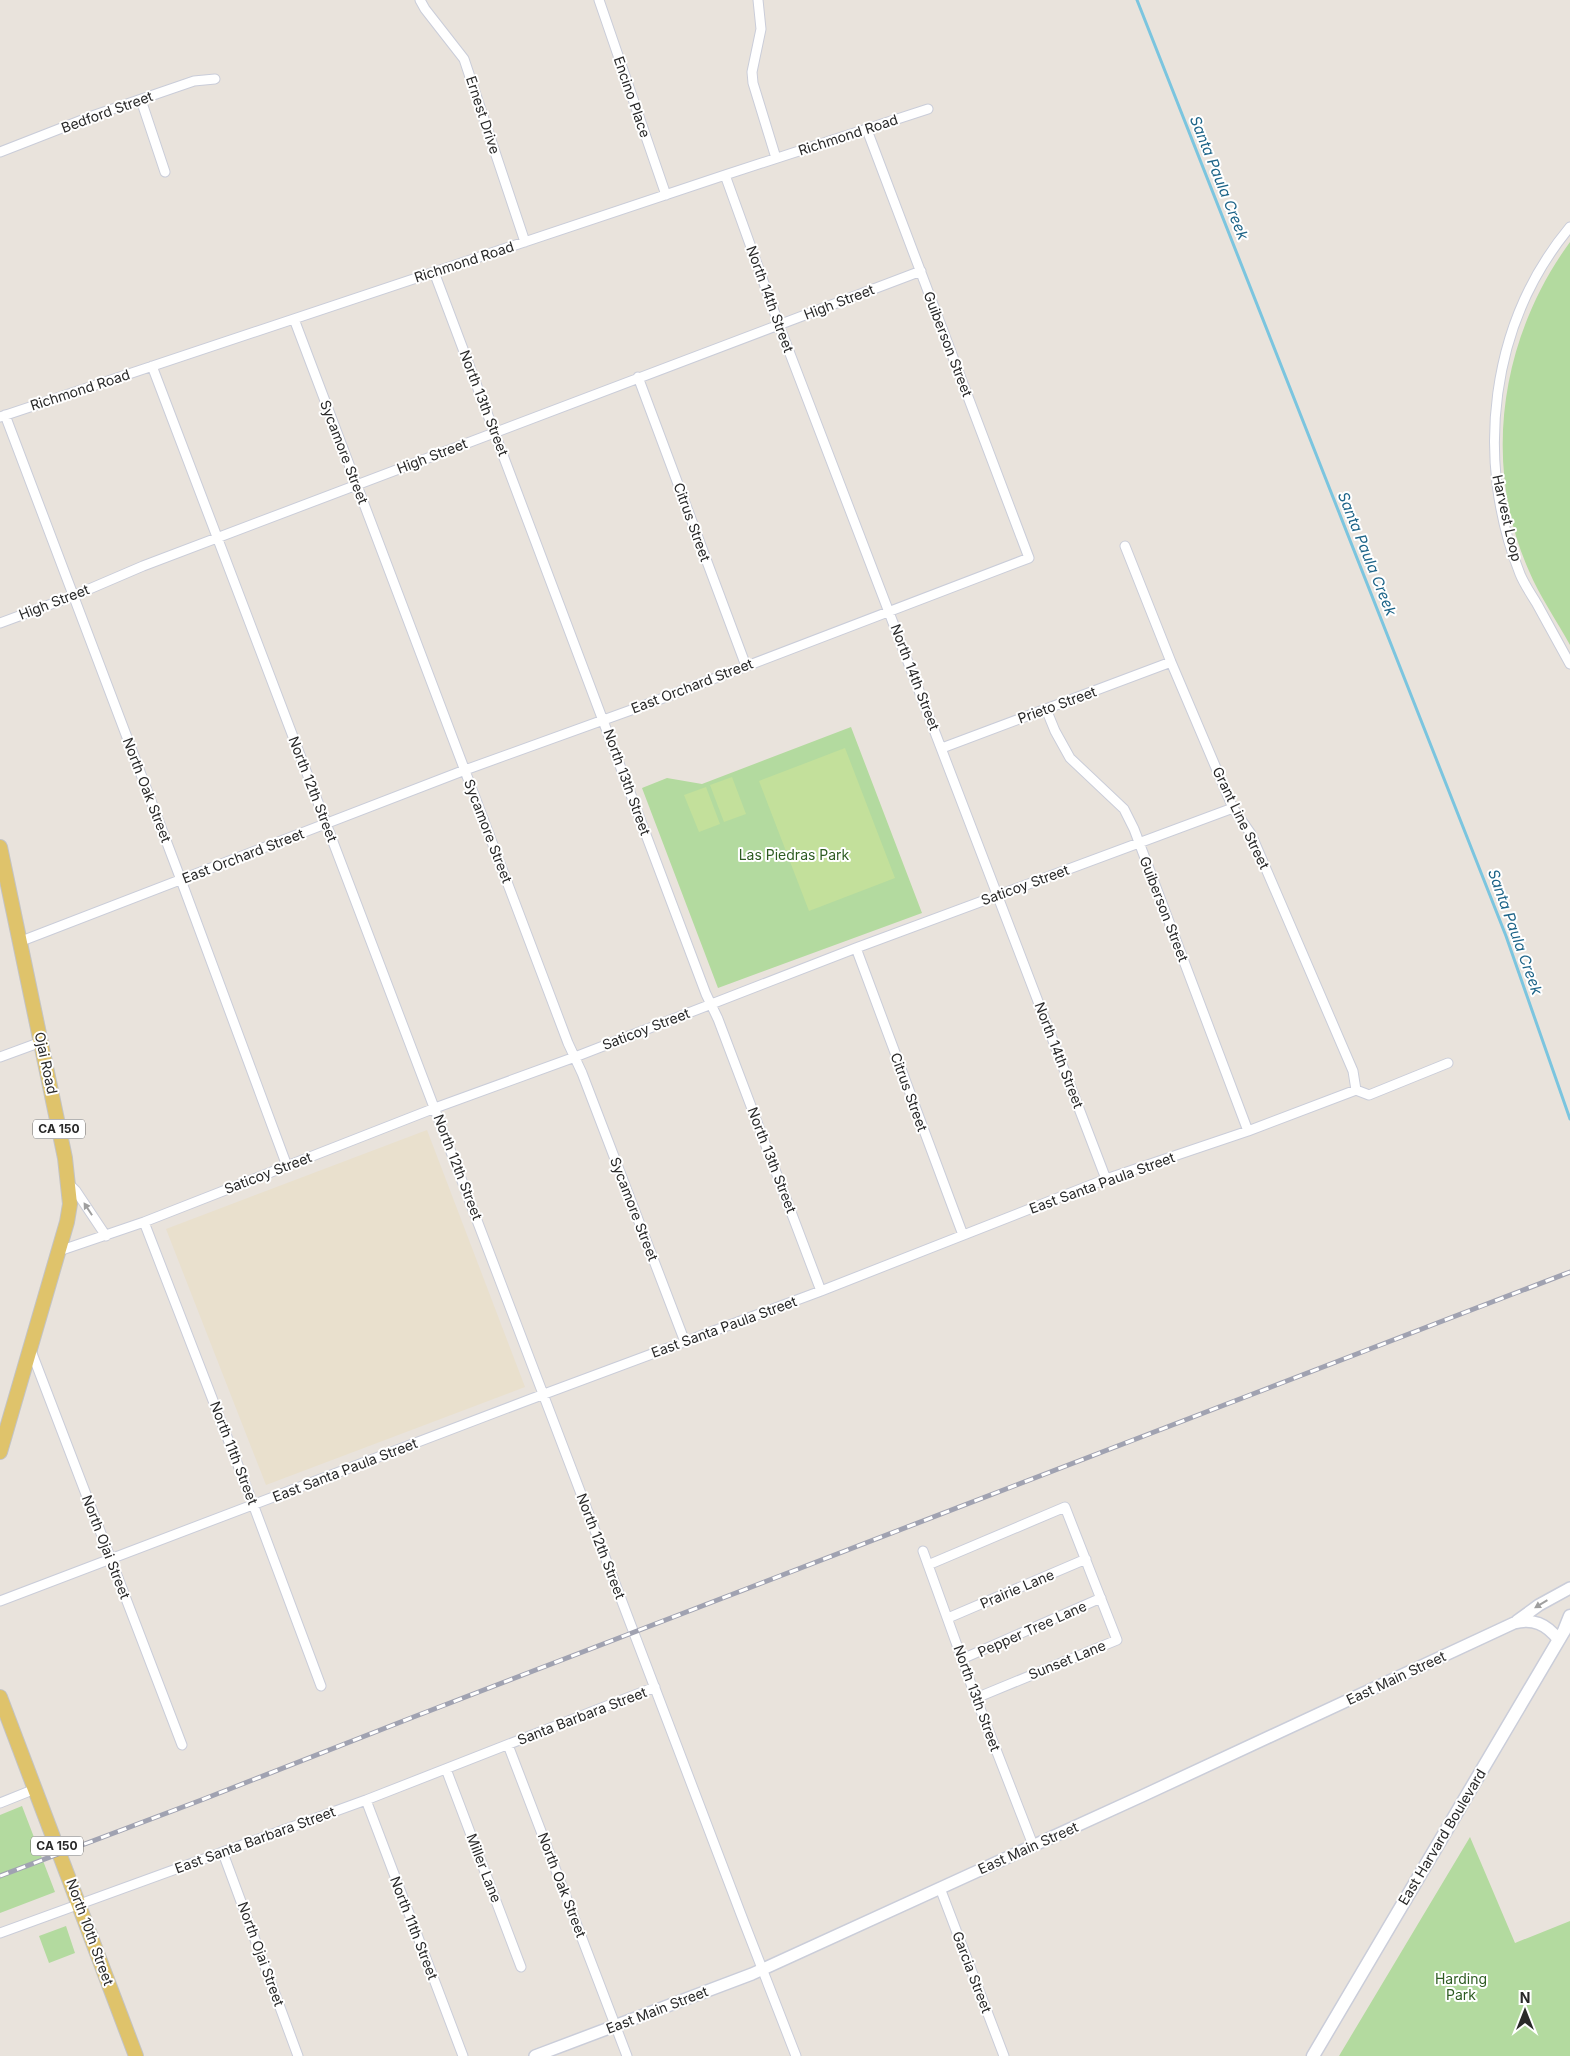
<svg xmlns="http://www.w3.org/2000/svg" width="1570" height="2056" font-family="Inter,sans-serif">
<rect width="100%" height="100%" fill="#e9e3dc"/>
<path fill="#e9e0cd" d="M427,1130L525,1387L266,1485L166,1229Z"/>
<path fill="#b3da9f" d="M1570,242V645C1557,621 1540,597 1529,571C1481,463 1501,336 1570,242Z
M851,727L922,913L718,988L642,788L667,778L702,784Z
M22,1806L55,1892L0,1913V1815Z
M1470,1837L1515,1943L1570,1921V2056H1339Z
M66,1926L75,1953L49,1963L39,1936Z"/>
<path fill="#c3e09b" d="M845,748L895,878L809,911L759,781Z
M732,777L746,814L724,822L710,785Z
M706,787L720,824L699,832L684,795Z"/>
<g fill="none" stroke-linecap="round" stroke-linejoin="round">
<path stroke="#7bc5df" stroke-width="3" d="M1137,0L1506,936L1570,1119"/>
<defs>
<path id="minor" d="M420,0L425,9L464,59L525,242
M599,0L666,195
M758,0L761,29L752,72L753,83L776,158
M141,100L165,172
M0,152L95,115L194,81L215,79
M725,175L779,325L1106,1179
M1570,227C1490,323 1474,459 1520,574C1524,584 1531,594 1537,604C1548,624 1559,644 1570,664
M434,272L706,994L718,1019L821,1291
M294,319L568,1043L582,1073L685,1342
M152,366L742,1917L796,2056
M638,377L746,666
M5,415L181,880L287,1166
M0,417L725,175L928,109
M1125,546L1171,662L1233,808L1251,834L1353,1071L1356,1090
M0,623L73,596L143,566L921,271
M1046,709L1055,731L1070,758L1124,809L1134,829L1248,1131
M942,748L1171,662
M19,942L465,770L645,705L1029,558L867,130
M856,948L963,1235
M0,1057L41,1042
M68,1183L76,1191L106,1236
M144,1222L253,1504L321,1686
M59,1251L144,1222L435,1108L575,1057L856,948L1233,808
M30,1348L182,1745
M923,1551L976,1698L1033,1845
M928,1565L1065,1507L1117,1640L976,1698
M0,1601L531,1399L821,1291L1106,1179L1248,1131L1356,1090L1369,1095L1448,1063
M948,1618L1086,1559
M962,1659L1101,1598
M508,1745L627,2056
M446,1769L521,1967
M366,1800L463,2056
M0,1803L35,1789
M223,1853L298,2056
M940,1888L1004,2056
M0,1933L366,1800L655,1687"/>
<path id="tertiary" d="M1517,1621L1539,1605L1570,1588
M535,2056L752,1974L1142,1796L1514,1623C1533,1618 1546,1624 1558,1639"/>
<path id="secondary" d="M1313,2056L1564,1631L1570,1616"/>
<path id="primary" d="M0,847L65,1158L70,1204L67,1222L0,1452
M0,1697L136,2056"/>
</defs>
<use href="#minor" stroke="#cacdd9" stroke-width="11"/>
<use href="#tertiary" stroke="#cacdd9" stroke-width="14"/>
<use href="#secondary" stroke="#cacdd9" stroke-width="15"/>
<use href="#primary" stroke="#c3c3c3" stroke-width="16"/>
<use href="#minor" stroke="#fff" stroke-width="9"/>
<use href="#tertiary" stroke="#fff" stroke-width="11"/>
<use href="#secondary" stroke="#fff" stroke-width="12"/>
<use href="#primary" stroke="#dfc36b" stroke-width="14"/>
<defs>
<path id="rail" d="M0,1876L204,1799L416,1716L1570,1272"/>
</defs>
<use href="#rail" stroke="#a0a2b1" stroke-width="5"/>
<use href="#rail" stroke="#fff" stroke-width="3" stroke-dasharray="9" stroke-linecap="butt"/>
</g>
<defs><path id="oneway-solid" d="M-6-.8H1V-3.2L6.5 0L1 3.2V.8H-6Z" transform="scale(1.25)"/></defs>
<g fill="#9f9f9f">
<use href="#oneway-solid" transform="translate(88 1209) rotate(-123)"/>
<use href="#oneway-solid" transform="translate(1541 1604) rotate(149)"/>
</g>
<g text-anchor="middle" stroke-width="4" stroke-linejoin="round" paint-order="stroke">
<g fill="#fff" stroke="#696969" stroke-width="1">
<rect x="33" y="1119.5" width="52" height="19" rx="4"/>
<rect x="31" y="1836.5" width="52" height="19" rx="4"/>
</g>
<g font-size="12" font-weight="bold" fill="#292929">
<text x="59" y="1133">CA 150</text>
<text x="57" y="1850">CA 150</text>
</g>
<g font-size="14" fill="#292929" stroke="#fff">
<text transform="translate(632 97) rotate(71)" y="5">Encino Place</text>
<text transform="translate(107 112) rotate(-20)" y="5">Bedford Street</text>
<text transform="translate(483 115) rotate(72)" y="5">Ernest Drive</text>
<text transform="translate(848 135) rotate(-18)" y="5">Richmond Road</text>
<text transform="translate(464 262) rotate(-18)" y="5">Richmond Road</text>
<text transform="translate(770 299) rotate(70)" y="5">North 14th Street</text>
<text transform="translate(839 302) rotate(-21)" y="5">High Street</text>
<text transform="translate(948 344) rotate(69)" y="5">Guiberson Street</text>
<text transform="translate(80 390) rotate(-18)" y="5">Richmond Road</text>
<text transform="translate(484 403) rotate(69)" y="5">North 13th Street</text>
<text transform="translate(344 452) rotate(69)" y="5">Sycamore Street</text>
<text transform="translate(432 456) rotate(-21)" y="5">High Street</text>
<text transform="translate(1507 518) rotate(77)" y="5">Harvest Loop</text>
<text transform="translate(692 522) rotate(70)" y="5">Citrus Street</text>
<text transform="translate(54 602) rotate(-21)" y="5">High Street</text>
<text transform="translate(915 677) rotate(69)" y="5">North 14th Street</text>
<text transform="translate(692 686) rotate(-21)" y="5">East Orchard Street</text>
<text transform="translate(1057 705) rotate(-20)" y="5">Prieto Street</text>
<text transform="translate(627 782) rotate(70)" y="5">North 13th Street</text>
<text transform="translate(313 789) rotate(69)" y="5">North 12th Street</text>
<text transform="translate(147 790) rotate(69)" y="5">North Oak Street</text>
<text transform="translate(1241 818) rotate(64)" y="5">Grant Line Street</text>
<text transform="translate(488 831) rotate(69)" y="5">Sycamore Street</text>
<text transform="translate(243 856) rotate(-21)" y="5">East Orchard Street</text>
<text transform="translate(1025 885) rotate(-20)" y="5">Saticoy Street</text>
<text transform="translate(1164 909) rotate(69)" y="5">Guiberson Street</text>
<text transform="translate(646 1029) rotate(-21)" y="5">Saticoy Street</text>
<text transform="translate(1059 1055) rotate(69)" y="5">North 14th Street</text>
<text transform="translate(46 1063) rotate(78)" y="5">Ojai Road</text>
<text transform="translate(909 1092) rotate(70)" y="5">Citrus Street</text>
<text transform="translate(772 1160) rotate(69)" y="5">North 13th Street</text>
<text transform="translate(458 1167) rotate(69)" y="5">North 12th Street</text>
<text transform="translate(268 1173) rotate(-21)" y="5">Saticoy Street</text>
<text transform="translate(1102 1183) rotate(-20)" y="5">East Santa Paula Street</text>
<text transform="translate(634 1209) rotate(69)" y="5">Sycamore Street</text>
<text transform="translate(724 1327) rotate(-20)" y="5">East Santa Paula Street</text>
<text transform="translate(234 1453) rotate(69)" y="5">North 11th Street</text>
<text transform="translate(345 1470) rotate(-21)" y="5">East Santa Paula Street</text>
<text transform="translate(601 1546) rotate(69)" y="5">North 12th Street</text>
<text transform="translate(106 1547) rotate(69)" y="5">North Ojai Street</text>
<text transform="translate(1017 1589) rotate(-23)" y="5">Prairie Lane</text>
<text transform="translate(1032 1629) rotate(-24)" y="5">Pepper Tree Lane</text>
<text transform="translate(1067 1660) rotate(-22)" y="5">Sunset Lane</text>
<text transform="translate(1396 1678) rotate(-25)" y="5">East Main Street</text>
<text transform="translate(977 1698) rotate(70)" y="5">North 13th Street</text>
<text transform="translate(582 1716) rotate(-21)" y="5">Santa Barbara Street</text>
<text transform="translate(1442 1837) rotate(-59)" y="5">East Harvard Boulevard</text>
<text transform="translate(255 1840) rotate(-20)" y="5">East Santa Barbara Street</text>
<text transform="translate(1028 1848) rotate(-24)" y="5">East Main Street</text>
<text transform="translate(484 1868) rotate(69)" y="5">Miller Lane</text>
<text transform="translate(562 1885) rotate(69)" y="5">North Oak Street</text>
<text transform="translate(414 1928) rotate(69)" y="5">North 11th Street</text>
<text transform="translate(90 1932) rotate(70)" y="5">North 10th Street</text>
<text transform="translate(261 1954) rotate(70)" y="5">North Ojai Street</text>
<text transform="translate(972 1972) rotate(69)" y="5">Garcia Street</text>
<text transform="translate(657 2010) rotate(-21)" y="5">East Main Street</text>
</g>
<g font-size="14" fill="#2e5c22" stroke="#fff">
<text x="794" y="860">Las Piedras Park</text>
<text x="1461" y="1984">Harding<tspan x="1461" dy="16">Park</tspan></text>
</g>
<g font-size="15" font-style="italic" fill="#1d6488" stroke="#fff">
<text transform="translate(1219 178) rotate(68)" y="5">Santa Paula Creek</text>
<text transform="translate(1367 554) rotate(68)" y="5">Santa Paula Creek</text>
<text transform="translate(1515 932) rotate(70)" y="5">Santa Paula Creek</text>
</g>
</g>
<g transform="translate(1525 2011)" stroke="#ffffff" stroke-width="4" paint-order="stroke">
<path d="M0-4L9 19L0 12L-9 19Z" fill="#292929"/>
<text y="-8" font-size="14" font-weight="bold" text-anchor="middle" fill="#292929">N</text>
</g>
</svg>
